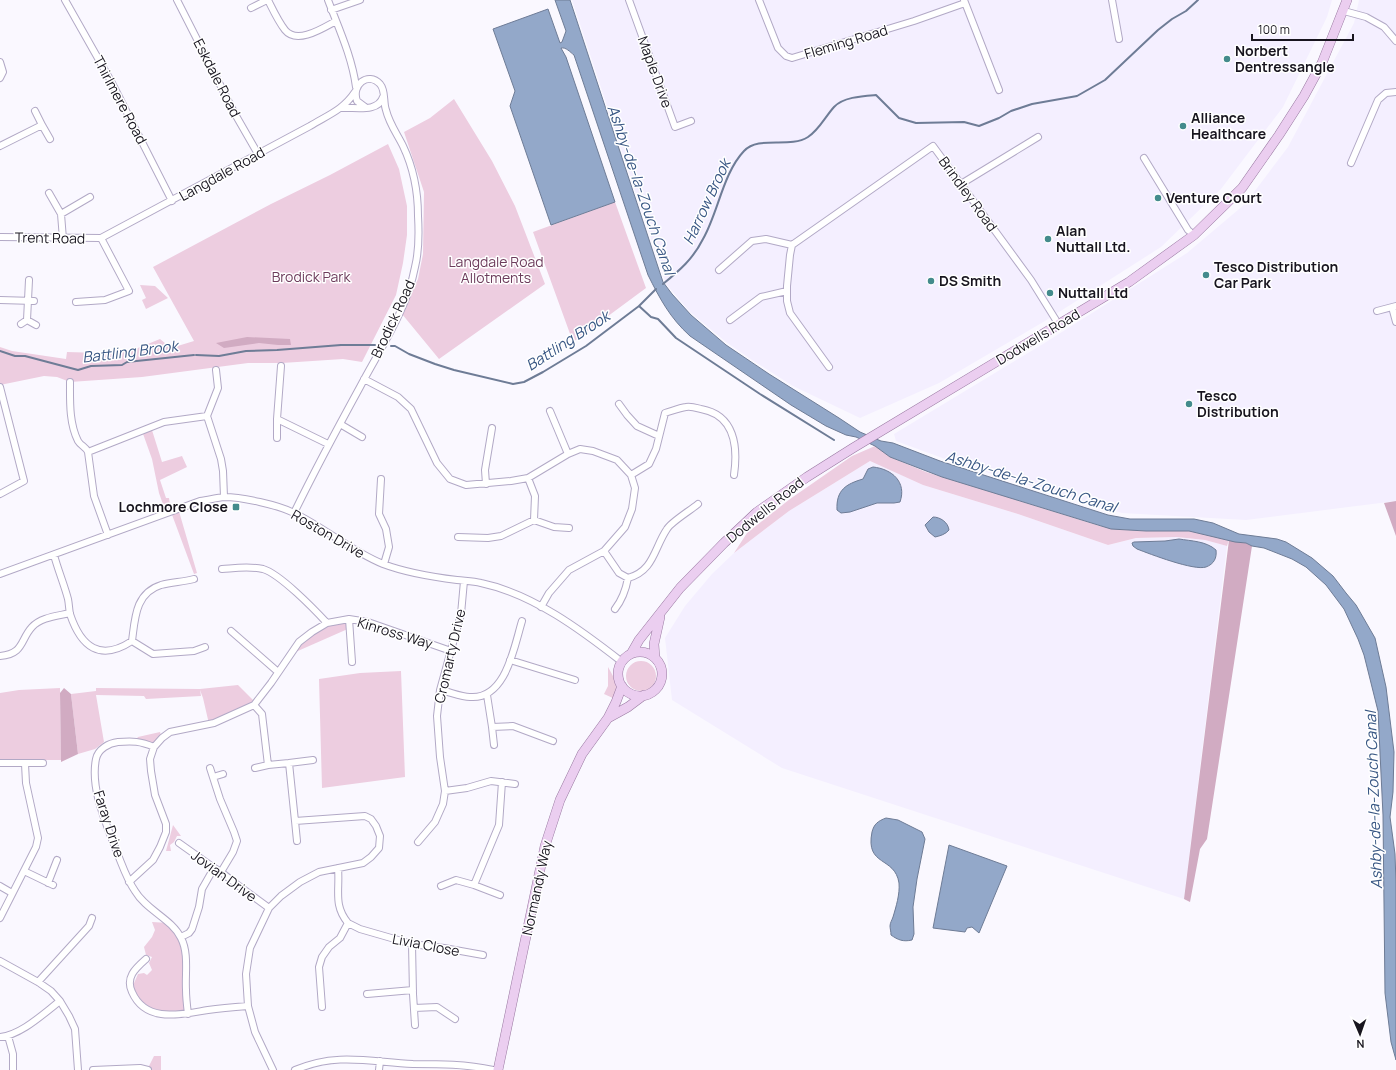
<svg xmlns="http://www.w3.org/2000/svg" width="1396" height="1070" font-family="Manrope,sans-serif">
<rect width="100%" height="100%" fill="#faf8ff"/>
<path fill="#f4efff" d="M572,0H1332L1327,17L1283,107L1221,189L1161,247L1045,321L939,383L860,418L793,386L752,360L726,342L690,312L666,284Z
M1359,0H1396V501L1246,520L1122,513L956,463L896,441L894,434L1043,344L1187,253L1245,204L1288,147L1354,23Z
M870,461L923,485L1018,514L1108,545L1136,538L1177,537L1205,540L1227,546L1184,899L782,768L672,700L665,638L685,606L712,574L734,553L789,511Z"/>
<path fill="#edcde0" d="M454,99L492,161L515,206L545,284L439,359L402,314L418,279L423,254L424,192L404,132L430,118Z
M388,144L399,169L407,206V235L403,263L396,295L362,362L343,359L282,363H248L142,377L70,382L57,377L44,376L0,385V347L12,351L66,359L67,352L101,353L102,351L133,350L160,339L171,348L194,341L153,267L271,204L330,175Z
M615,202L646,288L573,342L533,232Z
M140,285L155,286L168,298L146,309L142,300L146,298Z
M151,427L162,462L182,456L187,467L160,480L166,498H169L171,511L178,508L197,573L194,574L171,512L166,513L159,493L152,459L142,431Z
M875,446L890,457L926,472L1100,526L1126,530L1189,531L1229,540L1227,546L1205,540L1177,537L1136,538L1108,545L1018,514L923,485L870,461L789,511L734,553L747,533L790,499L852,456Z
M349,620L350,628L291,654L299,642L328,624Z
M626 676a15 15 0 1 1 30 0a15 15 0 1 1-30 0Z
M608,667C615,680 619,684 615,699L604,694L608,686Z
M401,671L405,777L322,788L319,679L360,673Z
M238,685L256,703L209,724L203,698L200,690L201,696L146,699L144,696L96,695L104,742L95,749L78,754L71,694L96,691V688L200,689Z
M60,688L61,760H0V693L19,690Z
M160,732L162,738L154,747L134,742L138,737Z
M173,825L181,836H177L174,842L170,845L171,851H166Z
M152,922L169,923L181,937L188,1014L156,1013L143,1006L131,990L138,974L144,973L147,975L152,970L149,963L152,957L146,955L144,947L152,937L155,930Z
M154,1056H161V1070H147Z"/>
<path fill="#d1abc2" d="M247,337L290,339L291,345H278L259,343L224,348L216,343Z
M1396,501V536L1384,503Z
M1229,540L1246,543L1252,546L1207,839L1200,849L1190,902L1184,899Z
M64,688L71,694L78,754L61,762L60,693Z"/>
<path fill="#93a8c9" stroke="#6e7c96" d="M555,0H570L663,282L672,294L691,315L726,345L769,374L839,418L860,432L881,441L893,443L940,461L1108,515L1130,519H1194L1213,523L1239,534L1277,539L1286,542L1312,558L1333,576L1346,593L1356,605L1375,638L1386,687L1394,752L1393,792L1390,817L1395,854L1396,883V1060L1391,1042L1385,993L1383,815L1378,711L1364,655L1358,639L1344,609L1326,585L1306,567L1292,559L1264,548L1252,546L1246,543L1235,542L1189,531H1146L1111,529L942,477L890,457L875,446L856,437L846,435L826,426L791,405L690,336C670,318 660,299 648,275L574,55C570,52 566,47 561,48L566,57L615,202L551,225L510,106L515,91L493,29L548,9L560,43L562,42L566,31Z
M873,467C892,469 907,482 900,502L894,503H877L850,512L841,513L837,510C836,490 846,484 863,479L868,469Z
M933,517C940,517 948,522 949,530C946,534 940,536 935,537L929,532L925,525Z
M1179,539C1191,541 1206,541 1216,550C1217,558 1214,564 1206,567C1194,571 1150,554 1137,549L1133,546L1132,543L1134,542L1165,541Z
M886,818L898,820L922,832L925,839L917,879L913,907L914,934L912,940C903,942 898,940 891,935C891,932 890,928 890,926C890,923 892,920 893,917C896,907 900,894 899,883C895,856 865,867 872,832C874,824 878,821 886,818Z
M949,845L1007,866L979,933L972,927L967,928L965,932L933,928Z"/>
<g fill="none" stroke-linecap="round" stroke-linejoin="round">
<path stroke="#6e7c96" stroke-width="2" d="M663,284C680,270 693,259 703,239C718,213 723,173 744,151C759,135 789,149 808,137C819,130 825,117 834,107C843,97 863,96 876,95L899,118L916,123L964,122L979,126L999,118L1011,111L1032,104L1077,96L1105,80L1158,30L1172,19L1186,11L1198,0
M639,306L651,317L658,319L676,338L760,394L834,440
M391,346H395L409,354L435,364L454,370L513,384L524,382L543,372L586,346L639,306L656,289
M0,351L15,356H25L78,370L91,366L122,365L127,362L194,355
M196,355L219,356L246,351L277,350L341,345H375"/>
<defs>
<path id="street" d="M65,0L112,83L172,201
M177,0L235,114L258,154
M268,0C273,10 278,21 285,30C297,45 323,28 336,21
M328,0C339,29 352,57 356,87
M629,0L675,127L691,121
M759,0L778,48L786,56L792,58L914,21L965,3
M964,0L999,90
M1112,0L1119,39
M251,8L267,0
M331,10L360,0
M1344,11L1366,17L1384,27L1396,41
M0,62L3,72L0,78
M342,108C355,107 378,113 383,97
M35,111L42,125
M0,146L42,125L50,139
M1144,158L1188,230L1194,235
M1351,163L1378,100L1386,93L1396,92
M961,184L1038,137
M49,193L61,214L63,239
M61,214L90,197
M0,237L101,238L310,126C328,115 343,110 355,92
M719,270L752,241L766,239L792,245
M0,300L34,301
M76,302L105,300L129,291L101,238
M1392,307L1396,322
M1377,311L1396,306
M27,320L29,280
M730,320L761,297L787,291
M21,324L27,320L36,325
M281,366L277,419L328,444
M829,367L790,313L787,301V286L790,255L792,245L933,146L1031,280L1059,325
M216,370L218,388L207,416L221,459L223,471L224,497
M364,379L398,397L411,409L437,463L450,479L466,485L511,481L528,478L568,454L580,449L593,451L617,460L631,475L635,488L632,509L625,527L604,551L569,570L549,593L541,607
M70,382C70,401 69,423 78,441C81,446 86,447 88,452
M619,404L627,415L637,426L659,436
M550,411L568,454
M340,424L362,437
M277,438V419
M631,475L649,464L656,449L665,413C672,411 679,408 686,407C691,406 697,408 701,409C735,415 738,447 734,475
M381,479L379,514L386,529L389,547L384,564
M486,484L485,470L492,428
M0,494L24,481L0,387
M294,513C315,470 337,429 360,387C380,349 407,310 415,267C419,251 419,233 418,216C418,192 413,167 403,146C397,134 389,123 386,110C383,102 386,91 380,84C368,71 351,85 357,101L365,107
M534,520L554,527L569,528
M108,535L94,496L88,452L164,422L207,416
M458,537L488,538L501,536L534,520L535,496L528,478
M604,551L619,573L628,578C654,571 654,548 667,529C671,522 691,510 698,504
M54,555C58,570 64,584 68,599C69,604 69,609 70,614C81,647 100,662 132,641L153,654L194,651L205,647
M222,569C236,568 249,566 263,569C280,574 314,609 327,623
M0,574L200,501C208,500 216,498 224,497C242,497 278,505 294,513C325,528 351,551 383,564C407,573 432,577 457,580C465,581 473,581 481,583C533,594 581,630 622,662
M615,609C622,600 626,589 628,578
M349,619L352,662
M231,631L278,672
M132,641C135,619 135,593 161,585C172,582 183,582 194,579
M0,656C24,654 20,640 32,627C41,617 58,616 70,613
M510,660L575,680
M440,690C450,692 461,697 470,697C506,700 514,647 522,621
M487,695L492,727L513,726L553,741
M254,705L262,714L268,765L289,763L295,821L365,816L371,819L376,826L380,836L379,848L371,857L363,863L319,872L300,882L281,896L269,908L250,948L246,974L248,1006L255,1032L273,1070
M492,727L494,745
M154,747C140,741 133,741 118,742C109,743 98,749 96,759C90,788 106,823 116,850C122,864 126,878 135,891C146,910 172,919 181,938C189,953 185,974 186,990C186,998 187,1006 188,1014
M0,763H43
M289,763L313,760
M210,768L220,799L234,832L237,841L233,852L221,872
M255,768L268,765
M213,777L223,774
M445,791L467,788L491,781L515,784
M295,821L297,841
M418,842L435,822L443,804L445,791L440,757L437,716L440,690L461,614L464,581
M179,843L210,865L221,872L235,883L269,908
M24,871L53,885
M129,882L153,860L160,847L166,832V824L155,795L151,771L150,759L154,747L162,738L170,732L214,723L254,705L271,683L299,642L312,632L327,623L349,619L368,622L451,651
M48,883L57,860
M474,885L500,895
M0,886L12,893
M441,886L456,880L474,885L499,825L502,782
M0,918L36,847L38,838L26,783L25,764
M348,923L360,929L412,944L444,948L483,955
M181,937L189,933L192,929L199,907L202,889L214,868
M412,944L413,994L415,1025
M146,959C136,968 125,977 132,992C146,1024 182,1014 208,1010C222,1008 235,1007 248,1006
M0,961L38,982L51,991L60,1001L69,1016L75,1029L78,1070
M38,982L89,926L92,918
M367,994L413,990
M322,1007L319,967L322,957L329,947L340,938L348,923C333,905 340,890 338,868
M414,1008L437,1007L455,1019
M8,1036L13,1054V1070
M0,1037C21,1035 43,1014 60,1001
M93,1070L140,1068L148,1070
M295,1070C337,1052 370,1062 413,1064C440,1064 466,1064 493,1070
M379,1070L380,1061"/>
<path id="primary" d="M618 674a22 22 0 1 1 44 0a22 22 0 1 1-44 0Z
M631,654L639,640L680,588L724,543L757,512L807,477L853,448L1129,282L1194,235L1242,188L1279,135L1304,96L1322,63L1347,0
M655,658L654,644L660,617
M608,718L628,707L644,695
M498,1070L545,846L560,800L582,754L608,718L616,702L622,686"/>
</defs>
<use href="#street" stroke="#b2a9c6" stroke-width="8"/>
<use href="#primary" stroke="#9878a0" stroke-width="10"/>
<use href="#street" stroke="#fff" stroke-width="6"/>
<use href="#primary" stroke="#ebcef0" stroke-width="9"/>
</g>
<g fill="#438b8c" stroke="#fff" stroke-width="1.5">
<circle cx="1227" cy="59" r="4"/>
<circle cx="1183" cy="126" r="4"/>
<circle cx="1158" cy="198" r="4"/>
<circle cx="1048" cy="239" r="4"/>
<circle cx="1206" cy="275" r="4"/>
<circle cx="931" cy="281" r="4"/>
<circle cx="1050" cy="293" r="4"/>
<circle cx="1189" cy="404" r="4"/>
<rect x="232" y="503" width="8" height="8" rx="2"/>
</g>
<g text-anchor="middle" stroke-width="3" stroke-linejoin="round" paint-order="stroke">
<g font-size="14" fill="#18151f" stroke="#fff">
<text transform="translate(846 42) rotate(-17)" y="5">Fleming Road</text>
<text transform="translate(655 72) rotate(70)" y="5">Maple Drive</text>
<text transform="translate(217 78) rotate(63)" y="5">Eskdale Road</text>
<text transform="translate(120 100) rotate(62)" y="5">Thirlmere Road</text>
<text transform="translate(222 174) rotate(-29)" y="5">Langdale Road</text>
<text transform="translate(968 194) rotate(54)" y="5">Brindley Road</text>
<text transform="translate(50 238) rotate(1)" y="5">Trent Road</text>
<text transform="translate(393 319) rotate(-65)" y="5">Brodick Road</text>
<text transform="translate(1038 337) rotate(-31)" y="5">Dodwells Road</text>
<text transform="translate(765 510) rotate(-39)" y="5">Dodwells Road</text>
<text transform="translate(328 534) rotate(30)" y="5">Roston Drive</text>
<text transform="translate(395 633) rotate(17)" y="5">Kinross Way</text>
<text transform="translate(450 656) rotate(-77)" y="5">Cromarty Drive</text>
<text transform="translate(109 824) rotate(72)" y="5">Faray Drive</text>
<text transform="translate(224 876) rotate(36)" y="5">Jovian Drive</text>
<text transform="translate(537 888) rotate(-78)" y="5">Normandy Way</text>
<text transform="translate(426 945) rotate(11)" y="5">Livia Close</text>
</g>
<g font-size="14" font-weight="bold" fill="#18151f" stroke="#fff" text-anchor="start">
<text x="1235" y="56">Norbert<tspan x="1235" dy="16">Dentressangle</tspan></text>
<text x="1191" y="123">Alliance<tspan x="1191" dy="16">Healthcare</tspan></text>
<text x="1166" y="203">Venture Court</text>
<text x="1056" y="236">Alan<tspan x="1056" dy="16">Nuttall Ltd.</tspan></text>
<text x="1214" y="272">Tesco Distribution<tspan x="1214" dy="16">Car Park</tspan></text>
<text x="939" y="286">DS Smith</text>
<text x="1058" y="298">Nuttall Ltd</text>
<text x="1197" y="401">Tesco<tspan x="1197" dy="16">Distribution</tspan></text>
<text x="228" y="512" text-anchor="end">Lochmore Close</text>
</g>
<g font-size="14" fill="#6d3c5c" stroke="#fff">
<text x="496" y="267">Langdale Road<tspan x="496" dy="16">Allotments</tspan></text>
<text x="311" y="282">Brodick Park</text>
</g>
<g font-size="15" font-style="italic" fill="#395784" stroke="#fff">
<text transform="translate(641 190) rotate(71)" y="5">Ashby-de-la-Zouch Canal</text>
<text transform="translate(707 202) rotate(-65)" y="5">Harrow Brook</text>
<text transform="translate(568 341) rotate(-33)" y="5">Battling Brook</text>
<text transform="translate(130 352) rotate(-7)" y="5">Battling Brook</text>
<text transform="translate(1031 482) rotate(17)" y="5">Ashby-de-la-Zouch Canal</text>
<text transform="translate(1374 800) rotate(-92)" y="5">Ashby-de-la-Zouch Canal</text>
</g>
</g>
<g transform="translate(1360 1034) rotate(178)" stroke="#ffffff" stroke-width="3" paint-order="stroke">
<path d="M0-3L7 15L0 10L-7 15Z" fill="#18151f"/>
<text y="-6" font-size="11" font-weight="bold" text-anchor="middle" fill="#18151f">N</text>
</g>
<path d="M1252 34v6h101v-6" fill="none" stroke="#18151f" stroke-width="2"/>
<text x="1258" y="34" font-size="12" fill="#18151f" stroke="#ffffff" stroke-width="3" paint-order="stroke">100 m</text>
</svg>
